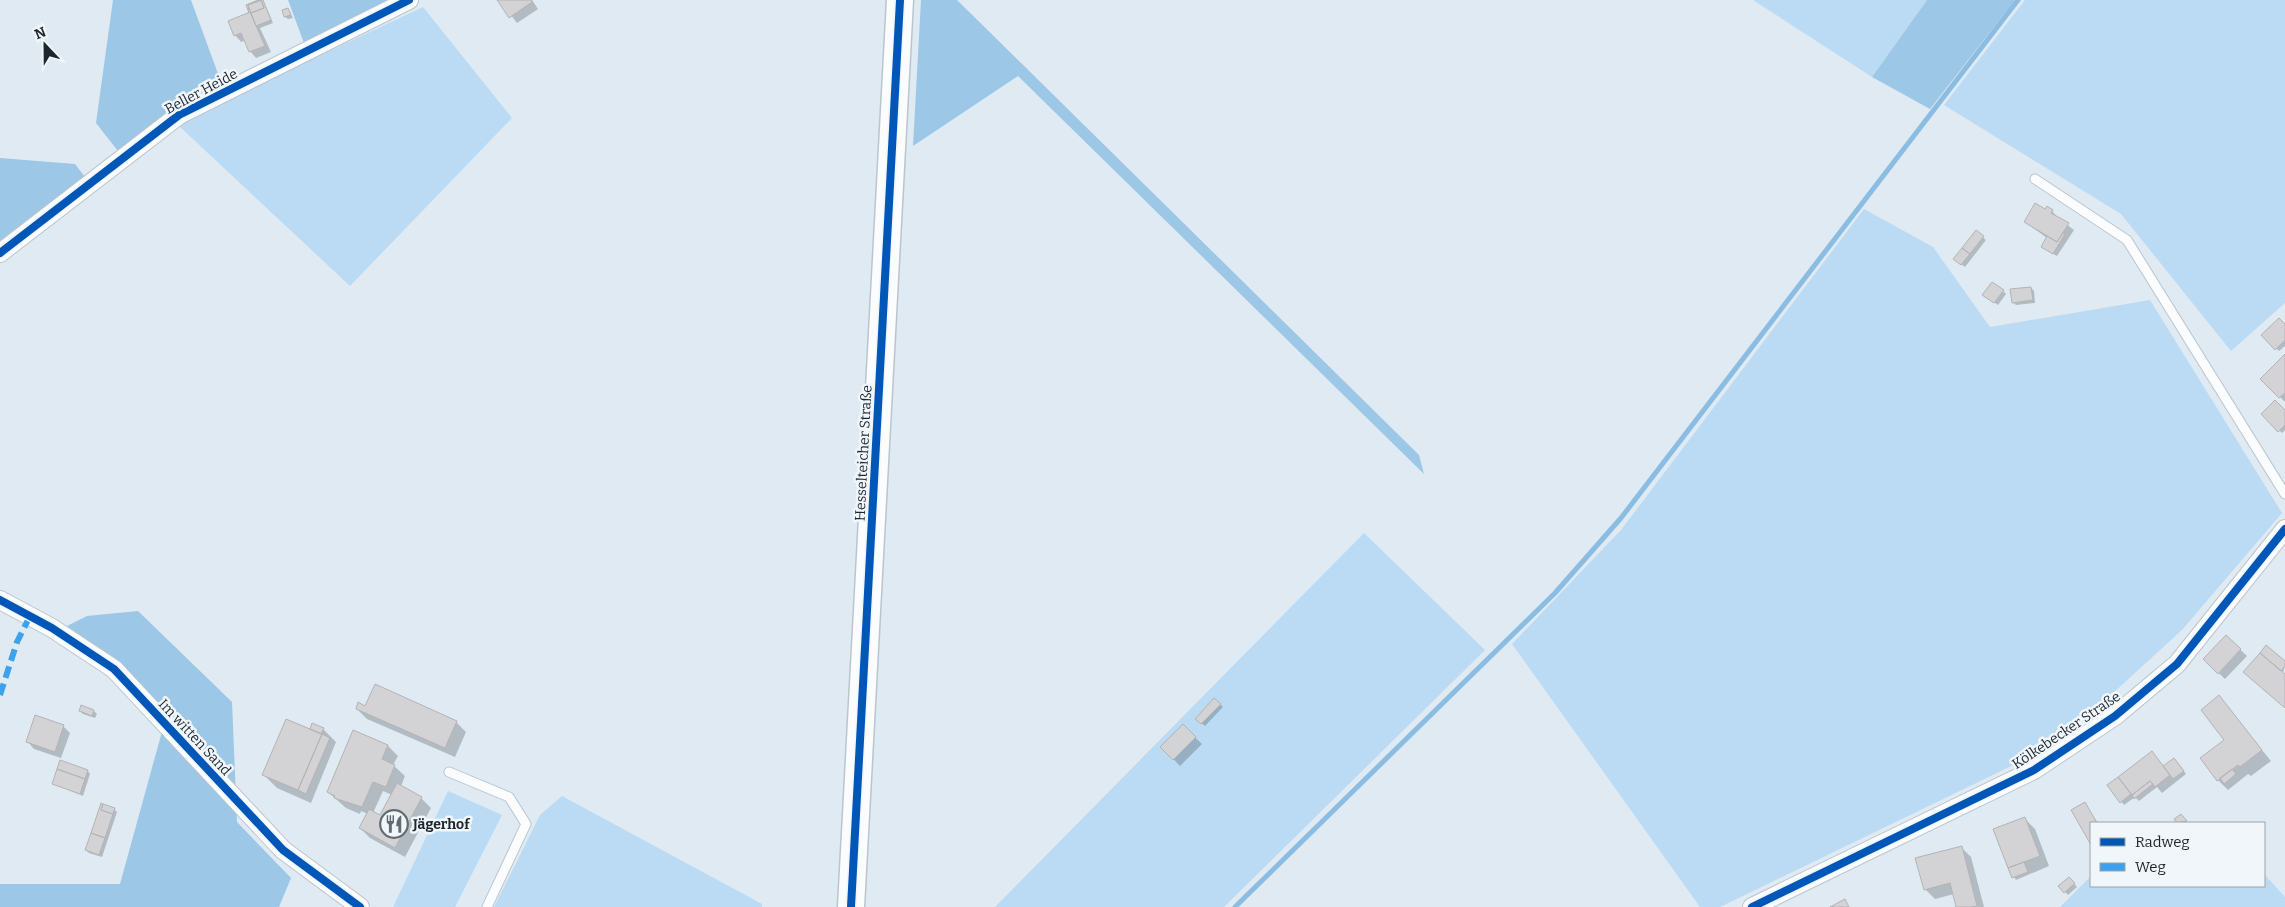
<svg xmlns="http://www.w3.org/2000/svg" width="2285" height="907" font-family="Bitter,serif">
<rect width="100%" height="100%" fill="#dfeaf3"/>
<path fill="#bbdbf4" d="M1753,0H1927L1872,77Z
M2025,0H2285V303L2231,351L2121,214L1944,105Z
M423,7L512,118L350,286L179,126L236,95Z
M1864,209L1933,247L1990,327L2150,300L2282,513L2182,630L2112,694L2030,757L1720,907H1700L1512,644L1621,530Z
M1364,533L1485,650L1224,907H995Z
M448,791L502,815L455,907H393Z
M562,796L762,904V907H494L540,815Z
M2264,874L2285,897V907H2060L2091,876V886H2264Z"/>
<path fill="#9cc7e6" d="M113,0H191L221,82L174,108L118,151L96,123Z
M288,0H391L304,43Z
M921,0H957L1419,455L1424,474L1018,76L913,146Z
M1927,0H2015L1930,109L1872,77Z
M0,158L75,164L85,177L0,243Z
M138,611L232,702L237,822L291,878L279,907H0V884H120L166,717L124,666L67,626L87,616Z"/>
<path fill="#0003" fill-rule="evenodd" d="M263,0L273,23L260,28L271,52L256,58L250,51L246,40L241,42L235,35L229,22L251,13L248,5Z
M499,0H532L538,9L517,23Z
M288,9L293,18L288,19L285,17Z
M2045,210L2052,211L2058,218L2074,230L2057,256L2045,249L2047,238L2025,222Z
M1976,232L1986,240L1965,267L1958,262Z
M2031,288L2034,291L2035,303L2016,305L2013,302Z
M2003,291L2006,294L1998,305L1987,298Z
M2285,325V346L2279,351L2263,335Z
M2285,356V402L2262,379Z
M2285,412V430L2282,433L2262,414Z
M2226,636L2247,656L2225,679L2204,659Z
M2285,663L2283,674L2285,676V706L2248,675Z
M2219,697L2271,761L2251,776L2248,774L2228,790L2218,780L2226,740Z
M1215,700L1223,707L1205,726L1197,719Z
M82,707L94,711L97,714L95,718L83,714L80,711Z
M366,707L456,722L466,732L455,757L367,719L357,709Z
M63,726L70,733L61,758L34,749L28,742Z
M1183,726L1202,744L1180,766L1162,747Z
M323,729L336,742L311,803L277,788L264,775Z
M388,746L398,756L393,765L405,776L401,786L421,798L431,808L405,857L370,838L360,828L368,814L361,811L360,814L346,808L328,792ZM383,791L392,795L381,817L373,813Z
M2152,752L2164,767L2177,762L2186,774L2162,793L2157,787L2139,801L2135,797L2124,805L2109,786Z
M88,771L90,774L83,796L53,783Z
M2085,804L2098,823H2091V843L2072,811Z
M114,809L117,812L102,857L89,853L86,850Z
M2025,819L2035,829L2049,866L2016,880L2009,868Z
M1961,847L1971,857L1984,907H1958L1954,894L1935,899L1925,889Z
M2069,878L2077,887L2068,895L2060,886Z"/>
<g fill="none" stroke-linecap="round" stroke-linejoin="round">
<path stroke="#8bbde3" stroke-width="5" d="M1235,907L1555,593L1621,518L2018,0"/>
</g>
<path fill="#d3d2d5" stroke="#b4b3b6" d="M258,0H263L271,20L256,26L251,13L264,8L261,0L248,5L249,13L246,5Z
M261,0L264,8L251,13L248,5Z
M497,0H531L532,2L509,18Z
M288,8L291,15L284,17L282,10Z
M250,12L265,46L249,52L241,33L234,36L228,21Z
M2035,203L2045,209L2047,206L2053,210L2051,213L2069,223L2057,242L2024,222Z
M1976,230L1984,236L1970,254L1962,248Z
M2063,233L2065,234L2053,254L2041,247L2047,236L2057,242Z
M1962,248L1970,254L1961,265L1953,259Z
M1992,282L2004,290L1994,303L1982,295Z
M2031,287L2033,300L2012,303L2010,289Z
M2279,318L2285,324V340L2275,350L2261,335Z
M2285,354V393L2279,398L2260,379Z
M2275,400L2285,410V425L2278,432L2261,414Z
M2226,635L2241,649L2218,674L2203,659Z
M2266,645L2285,661V666L2281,671L2260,653Z
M2260,653L2285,674V708L2243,672Z
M375,684L457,721L445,748L356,709L358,702L365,706Z
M2219,695L2262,750L2240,767L2238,765L2217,781L2200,758L2224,740L2201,710Z
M1214,698L1221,704L1201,724L1195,719Z
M81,705L94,710L92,716L79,711Z
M35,715L64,725L55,752L26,742Z
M286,719L322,734L298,790L262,775Z
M312,723L324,728L321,734L310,729Z
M1183,724L1196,737L1173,760L1160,747Z
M353,730L388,745L382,759L395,765L386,787L373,782L362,807L334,798L335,796L327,792Z
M322,734L330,738L306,794L298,790Z
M2152,751L2170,775L2155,787L2150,781L2132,795L2118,777Z
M2174,758L2184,771L2173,779L2163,766Z
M60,760L88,770L85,779L57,769Z
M57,769L85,779L80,794L52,784Z
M2232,769L2236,774L2224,784L2220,778Z
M2118,777L2131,794L2120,803L2107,785Z
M2150,781L2153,784L2134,799L2132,795Z
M397,783L422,797L395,848L359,828L369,809L380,815Z
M2085,802L2097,823H2091V845L2071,810Z
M101,803L103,804L101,810L113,814L105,838L91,833Z
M103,804L115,808L113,814L101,810Z
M2181,814L2187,821L2177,823L2174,819Z
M2025,817L2040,856L2008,868L1993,829Z
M91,833L105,838L99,855L85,850Z
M1962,846L1977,906L1971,907H1956L1950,883L1924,890L1915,858Z
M2024,862L2028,872L2012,878L2008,868Z
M2069,877L2075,883L2064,893L2058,886Z
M1845,899L1849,907H1830Z"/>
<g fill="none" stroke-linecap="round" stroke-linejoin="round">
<defs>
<path id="lane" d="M2035,179L2127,240L2285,494
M449,772L509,797L526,824L487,907"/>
<path id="street" d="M0,253L179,115L409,0
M0,600L52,628L114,669L283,850L360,907
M1752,907L2034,770L2115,716L2177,664L2285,529"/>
<path id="secondary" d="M851,907L900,0"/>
</defs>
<use href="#lane" stroke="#bbc5cd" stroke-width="11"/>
<use href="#street" stroke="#bbc5cd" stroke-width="20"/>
<use href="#secondary" stroke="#bbc5cd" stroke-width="29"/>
<use href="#lane" stroke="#fafcfd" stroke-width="9"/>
<use href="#street" stroke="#fafcfd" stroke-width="18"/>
<use href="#secondary" stroke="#fafcfd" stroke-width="26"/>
<path stroke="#3da2eb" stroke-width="6" stroke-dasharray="12 6" stroke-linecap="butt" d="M0,695L17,642L30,616"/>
<defs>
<path id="cycleway" d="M0,253L179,115L409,0
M0,600L52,628L114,669L283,850L360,907
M851,907L900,0
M1752,907L2034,770L2115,716L2177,664L2285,529"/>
</defs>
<use href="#cycleway" stroke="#f1f6fa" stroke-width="11"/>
<use href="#cycleway" stroke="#0057b8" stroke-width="8"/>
</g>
<defs>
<symbol id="restaurant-ring" viewBox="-11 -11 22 22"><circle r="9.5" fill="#f1f6fa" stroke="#606b72" stroke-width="1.5"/><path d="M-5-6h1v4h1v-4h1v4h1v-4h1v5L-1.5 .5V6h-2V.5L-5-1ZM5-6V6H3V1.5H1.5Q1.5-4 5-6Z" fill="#606b72"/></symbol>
</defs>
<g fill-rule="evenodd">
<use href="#restaurant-ring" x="378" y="808" width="32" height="32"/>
</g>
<g text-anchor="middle" stroke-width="5" stroke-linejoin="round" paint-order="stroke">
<g font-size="14" fill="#1c262d" stroke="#f1f6fa">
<text transform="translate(201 91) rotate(-28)" y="5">Beller Heide</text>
<text transform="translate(863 453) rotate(-87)" y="5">Hesselteicher Straße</text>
<text transform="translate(2066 730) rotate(-34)" y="5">Kölkebecker Straße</text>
<text transform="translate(195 737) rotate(47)" y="5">Im witten Sand</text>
</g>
<g font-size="14" font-weight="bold" fill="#1c262d" stroke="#f1f6fa" text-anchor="start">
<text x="413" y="829">Jägerhof</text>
</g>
</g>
<rect x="2090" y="822" width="175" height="65" fill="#f1f6fa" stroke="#9ca3a8"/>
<rect x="2100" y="838" width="25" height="8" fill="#0057b8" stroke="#9ca3a8"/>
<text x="2135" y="847" font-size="15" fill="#1c262d">Radweg</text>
<rect x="2100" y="863" width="25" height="8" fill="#3da2eb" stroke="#9ca3a8"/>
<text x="2135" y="872" font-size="15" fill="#1c262d">Weg</text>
<g transform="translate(45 45) rotate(338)" stroke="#f1f6fa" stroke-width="4" paint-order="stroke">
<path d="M0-4L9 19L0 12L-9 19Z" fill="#1c262d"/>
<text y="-8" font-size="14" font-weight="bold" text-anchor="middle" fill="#1c262d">N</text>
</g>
</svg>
